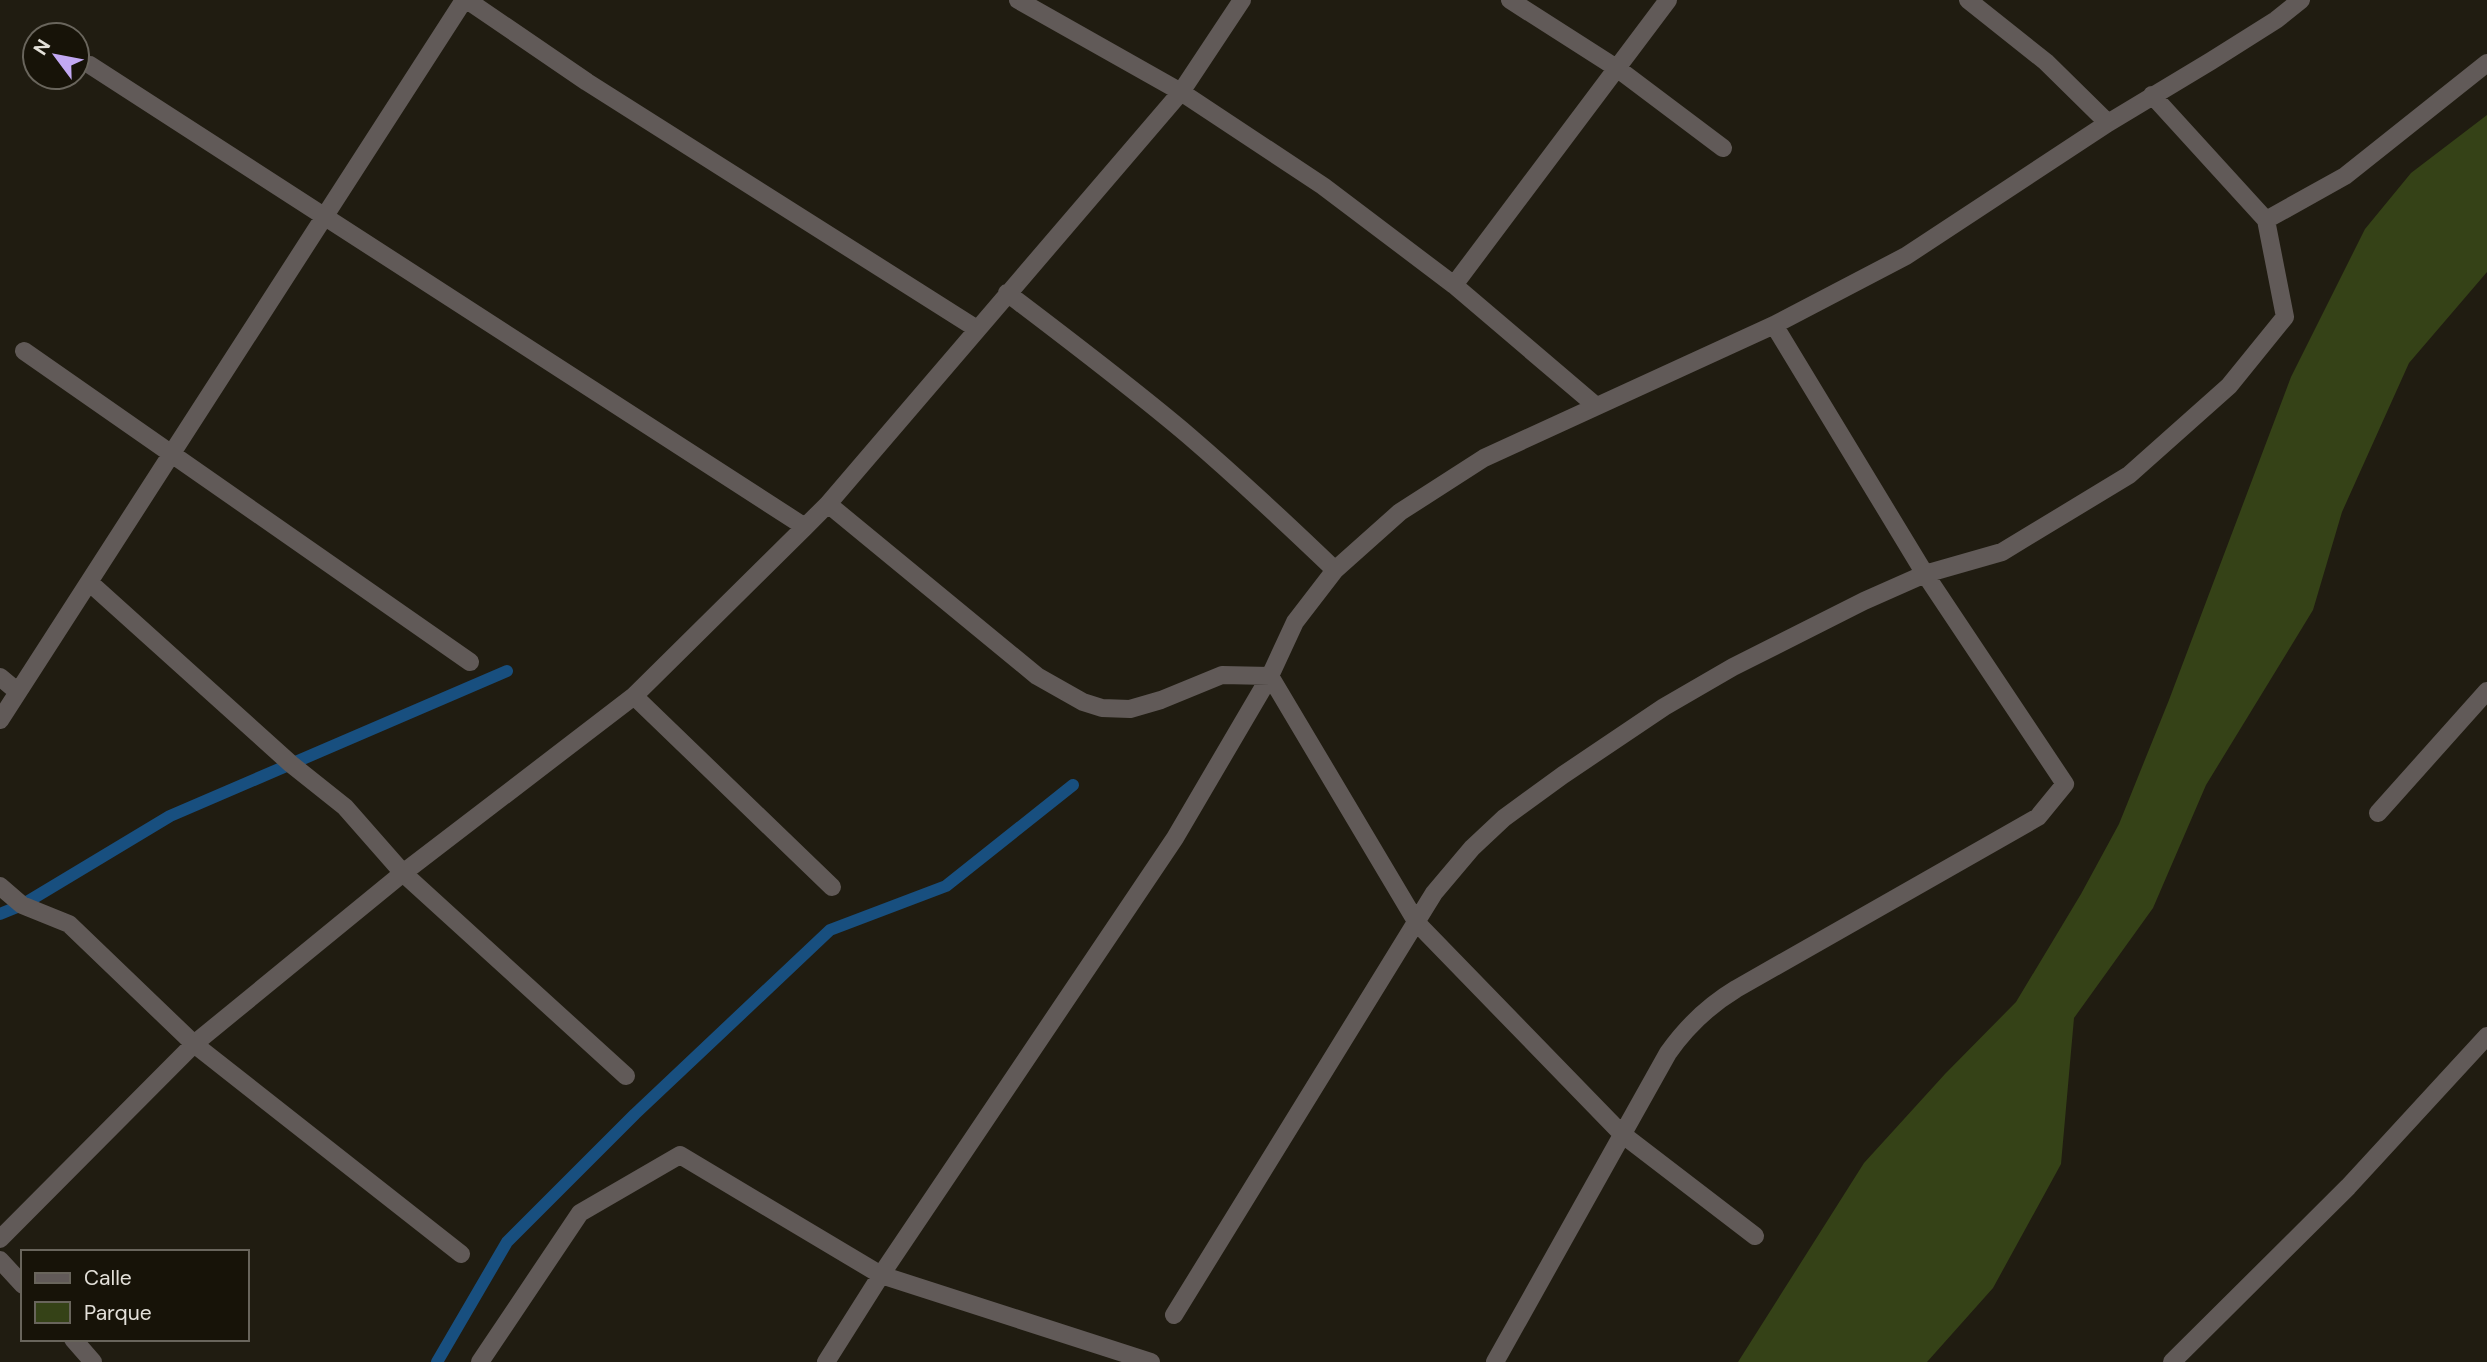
<svg xmlns="http://www.w3.org/2000/svg" width="2487" height="1362" font-family="'DM Sans',sans-serif">
<rect width="100%" height="100%" fill="#201c11"/>
<path fill="#354217" d="M2487,115V272L2409,363L2342,512L2313,610L2206,785L2153,908L2074,1018L2061,1164L1993,1288L1927,1362H1738L1864,1163L1945,1074L2016,1002L2081,894L2119,824L2169,700L2291,377L2365,229L2411,173Z"/>
<g fill="none" stroke-linecap="round" stroke-linejoin="round">
<path stroke="#184f7f" stroke-width="12" d="M0,914L22,905L170,816L507,671
M437,1362L507,1242L635,1114L830,930L946,886L1073,785"/>
<path stroke="#615a58" stroke-width="18" d="M467,0L587,82L977,329
M1018,0L1181,92L1323,186L1454,285L1595,405
M1510,0L1618,69L1723,148
M1968,0L2046,62L2108,123
M90,65L805,527
M2266,220L2345,176L2487,63
M1454,285L1668,0
M1007,293C1069,340 1130,386 1189,436C1239,479 1287,524 1335,570
M24,351L470,662
M828,504L1037,676L1083,702L1102,708L1130,709L1161,700L1222,675L1270,676L1417,923L1622,1134L1755,1236
M89,582L291,764L345,807L403,873L626,1076
M0,677L18,692
M634,696L832,887
M0,720L464,0
M2378,813L2487,691
M0,886L22,905L69,924L194,1044L461,1254
M0,1239L194,1044L403,873L634,696L805,527L828,504L1181,92L1242,0
M0,1260L23,1285
M1174,1315L1434,893L1472,848L1504,818L1563,775L1664,707L1733,667L1864,601L1925,574L2002,552L2129,475L2229,386L2285,317L2266,220L2152,95
M73,1339L93,1362
M480,1362L580,1213L680,1155L881,1275L1151,1362
M826,1362L881,1275L1175,838L1270,676L1295,622L1335,570L1400,512L1484,458L1774,325L1906,256L2108,123L2211,61L2276,20L2301,0
M1495,1362L1668,1053C1687,1026 1708,1006 1736,989L2038,817L2065,784L1925,574L1774,325
M2172,1362L2348,1187L2487,1036"/>
</g>
<rect x="21" y="1250" width="228" height="91" fill="#171308" stroke="#69655c" stroke-width="2"/>
<rect x="35" y="1273" width="35" height="10" fill="#615a58" stroke="#69655c" stroke-width="2"/>
<text x="84" y="1285" font-size="21" fill="#e3e0d9">Calle</text>
<rect x="35" y="1302" width="35" height="21" fill="#354217" stroke="#69655c" stroke-width="2"/>
<text x="84" y="1320" font-size="21" fill="#e3e0d9">Parque</text>
<g transform="translate(56 56) rotate(302)"><circle r="33" fill="#171308" stroke="#69655c" stroke-width="2"/>
<path d="M0-5L12 26L0 18L-12 26Z" fill="#c2a8f3"/>
<text y="-10" font-size="19" font-weight="bold" text-anchor="middle" fill="#e3e0d9">N</text>
</g>
</svg>
